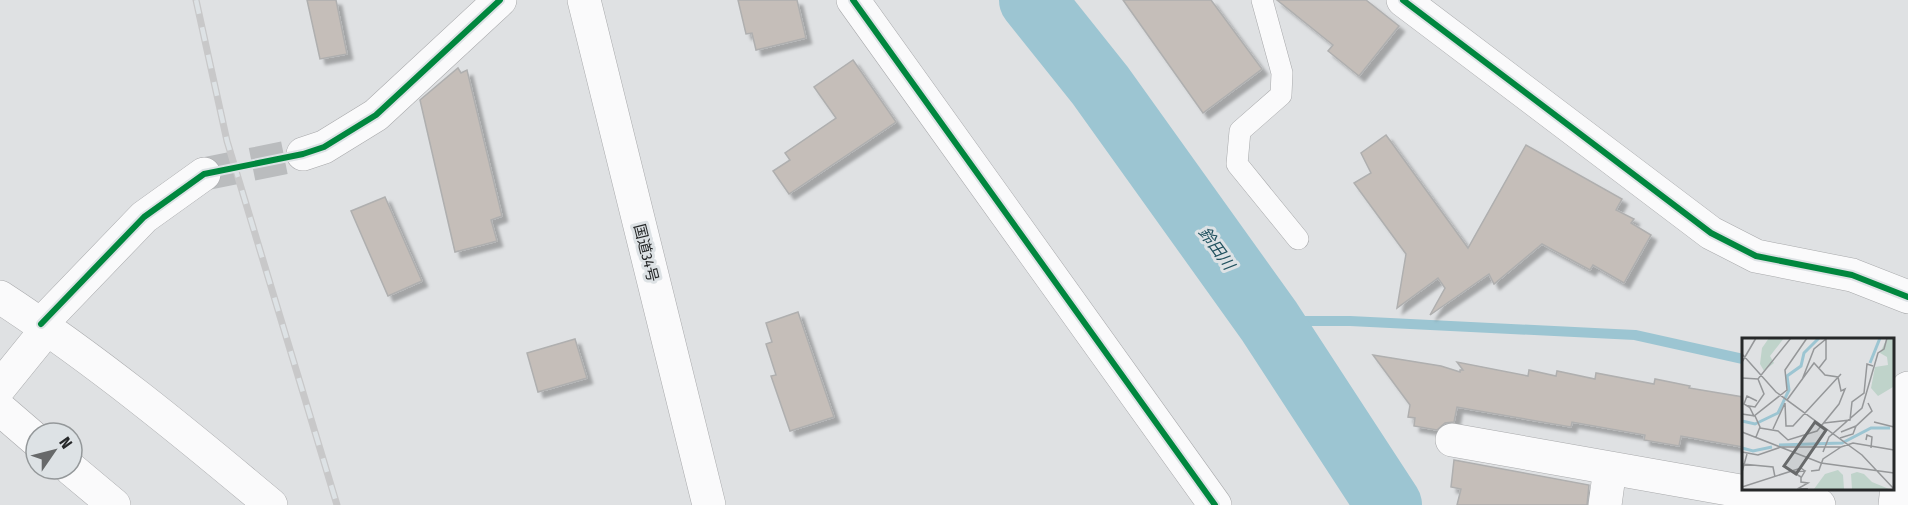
<svg xmlns="http://www.w3.org/2000/svg" width="1908" height="505" font-family="'Fira Sans Condensed','Noto Sans JP',sans-serif">
<defs>
<filter id="shadow"><feDropShadow dx="5.5" dy="5.5" stdDeviation="1.5" flood-color="#0004"/></filter>
</defs>
<rect width="100%" height="100%" fill="#dfe1e3"/>
<g fill="none" stroke-linecap="round" stroke-linejoin="round">
<path stroke="#9cc5d2" stroke-width="10" d="M1269,321H1350L1635,335L1743,359"/>
<path stroke="#9cc5d2" stroke-width="66" d="M1032,0L1100,85L1269,321L1389,505"/>
</g>
<path fill="#c5beb9" stroke="#afafaf" stroke-width="1.5" filter="url(#shadow)" d="M307,0H336L347,54L320,59Z
M738,0H797L806,38L756,50L752,33L746,34Z
M1123,0H1211L1262,69L1203,113Z
M1277,0H1366L1399,26L1359,76L1328,51L1333,45Z
M853,60L896,122L789,194L773,171L790,160L785,153L836,118L814,87Z
M458,68L461,73L467,70L502,216L491,220L497,241L455,252L420,100Z
M1386,135L1468,248L1526,145L1622,199L1616,210L1634,219L1631,223L1651,235L1624,283L1593,265L1590,270L1542,244L1494,284L1489,274L1430,315L1445,288L1438,278L1397,308L1406,254L1354,183L1371,173L1361,153Z
M385,197L422,281L388,296L351,211Z
M798,312L834,417L790,431L771,376L776,375L766,344L772,342L766,323Z
M575,339L587,378L538,392L527,353Z
M1373,355L1441,366L1460,372V370H1463L1457,362L1528,376L1529,370L1556,376L1557,371L1595,379L1596,373L1654,384L1655,379L1690,386L1689,388L1743,397V447L1681,436L1679,446L1644,440L1645,435L1572,422L1571,427L1457,407L1454,422L1445,423L1437,430L1414,426L1415,418L1408,417L1410,405Z
M1454,460L1589,485L1587,505H1457L1461,489L1451,487Z"/>
<g fill="none" stroke-linecap="round" stroke-linejoin="round">
<path stroke="#babcbe" stroke-width="33" stroke-dasharray="33 16" stroke-linecap="butt" d="M204,174L303,154"/>
<defs>
<path id="lane" d="M1262,0L1282,73L1281,95L1240,131L1237,164L1298,239"/>
<path id="street" d="M853,0L1215,505
M1403,0L1711,233L1756,256L1852,275L1908,297
M303,154L324,147L376,115L500,0
M0,297C95,359 184,432 271,505
M41,324L144,217L204,174
M0,387L47,329
M0,409L36,440
M1452,440L1819,505
M71,469L114,505
M1605,505L1610,468
M1895,505L1908,388"/>
<path id="highway" d="M584,0L709,505"/>
</defs>
<use href="#lane" stroke="#a8a9ab" stroke-width="22"/>
<use href="#street" stroke="#a8a9ab" stroke-width="34"/>
<use href="#highway" stroke="#a8a9ab" stroke-width="34"/>
<use href="#lane" stroke="#fafafb" stroke-width="21"/>
<use href="#street" stroke="#fafafb" stroke-width="33"/>
<use href="#highway" stroke="#fafafb" stroke-width="33"/>
<defs>
<path id="rail" d="M196,0L227,141L337,505"/>
</defs>
<use href="#rail" stroke="#c8c8c9" stroke-width="7"/>
<use href="#rail" stroke="#dde2e5" stroke-width="4.5" stroke-dasharray="14" stroke-linecap="butt"/>
<defs>
<path id="cycleway" d="M853,0L1215,505
M1403,0L1711,233L1756,256L1852,275L1908,297
M41,324L144,217L204,174L303,154L324,147L376,115L500,0"/>
</defs>
<use href="#cycleway" stroke="#dde2e5" stroke-width="10"/>
<use href="#cycleway" stroke="#00873e" stroke-width="6"/>
</g>
<g text-anchor="middle" stroke-width="6" stroke-linejoin="round" paint-order="stroke">
<g font-size="15" fill="#262829" stroke="#dde2e5">
<text transform="translate(646 253) rotate(76)" y="5">国道34号</text>
</g>
<g font-size="16" font-style="italic" fill="#21525f" stroke="#dde2e5">
<text transform="translate(1217 248) rotate(54)" y="6">鈴田川</text>
</g>
</g>
<g transform="translate(1742 338)">
<rect width="152" height="152" fill="#dfe1e3"/>
<path d="M27,0H42L28,18L32,25L22,33L18,26L20,10ZM145,0H151V49L136,58L129,50L133,29L146,27L145,19L138,15ZM96,132L101,137L102,151H72L83,136ZM115,134L122,136L130,144L147,151H110L109,136Z" fill="#bfd3ca"/>
<path fill="none" stroke="#9cc5d2" stroke-width="3" d="M128,25L138,0M0,83L13,86L36,75L47,52L45,38L59,28L62,15L77,0M37,107L100,105L129,90H148M0,110L11,113L30,109"/>
<path fill="none" stroke="#959799" stroke-width="1.5" d="M0,16L34,54L120,117L152,151M0,24L14,0M77,30L84,21V0M0,40L16,41L49,0M16,41L22,56L13,69L7,68L12,78L45,52L43,32L65,0M60,42L72,11L84,1M43,65L44,88H51L99,36M7,69L2,66L5,58L15,63M0,76L13,78L18,89L14,99M132,84L152,89M82,85L108,82L110,64L122,55L125,26L131,28M18,90L36,93L46,102L75,93L97,66L103,51L99,53L96,39L83,37L72,25L45,62M31,91L43,65M0,94L79,125L152,135M99,94L114,88L130,73L126,65M98,100L111,96L114,88M124,102L125,97L130,99L129,110M0,114L16,117L39,109H99L111,105L152,112M81,114L87,99L120,70L136,15L142,11L145,0M0,126L31,129L33,139M69,133L77,132L81,121L99,109M0,134L5,116M59,140L63,133L51,134L59,139V144L66,145L57,150L66,151M0,149L59,130L63,133"/>
<path fill="#67696a" fill-opacity="0.15" stroke="#67696a" stroke-width="3" d="M73,84L84,92L54,136L42,128Z"/>
<rect width="152" height="152" fill="none" stroke="#262829" stroke-width="3"/>
</g>
<g transform="translate(54 451) rotate(55)"><circle r="28" fill="#dde2e5" stroke="#94989a" stroke-width="1.5"/>
<path d="M0-4.5L10 22L0 15L-10 22Z" fill="#67696a"/>
<text y="-9" font-size="16" font-weight="bold" text-anchor="middle" fill="#262829">N</text>
</g>
</svg>
